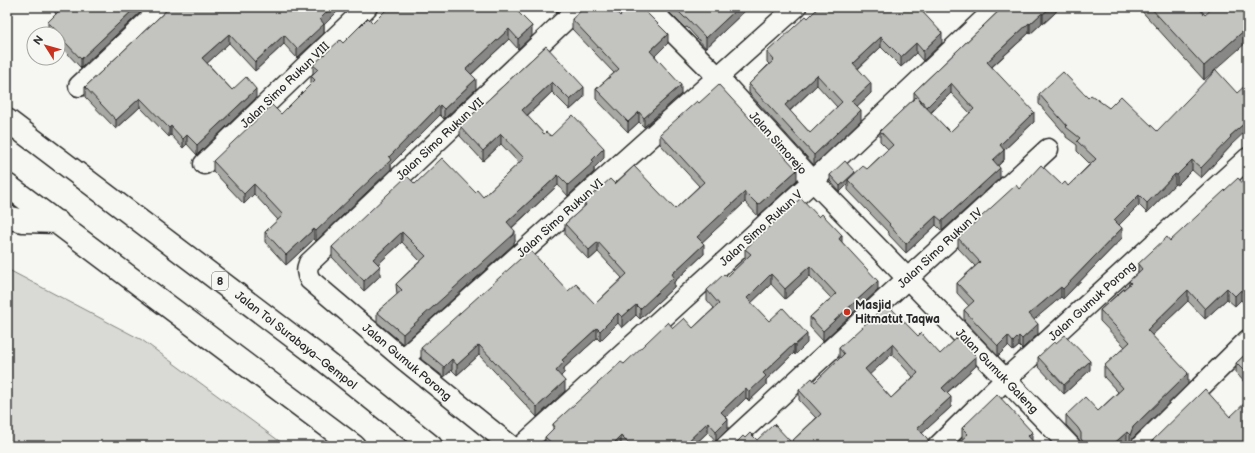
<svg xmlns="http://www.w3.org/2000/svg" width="1255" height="453" font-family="'Balsamiq Sans',sans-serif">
<rect width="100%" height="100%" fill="#f6f6f2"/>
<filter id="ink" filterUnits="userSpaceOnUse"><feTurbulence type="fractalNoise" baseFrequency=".025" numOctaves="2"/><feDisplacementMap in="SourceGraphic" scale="8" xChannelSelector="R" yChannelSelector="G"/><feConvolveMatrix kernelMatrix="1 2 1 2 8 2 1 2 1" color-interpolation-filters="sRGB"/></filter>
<g filter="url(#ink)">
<path fill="#d9d9d5" stroke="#828280" d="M7,269L142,340L286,446H7Z"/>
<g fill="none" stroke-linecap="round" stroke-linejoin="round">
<defs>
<path id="street" d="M648,7L718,77L813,181L1070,446
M79,86L163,7
M204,164L367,7
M403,359L796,7
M511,446L403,359L310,280C307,274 306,270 309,263L579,7
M522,446L813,181L997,7
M726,446L1048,149
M938,446L1006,379L1248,158
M1141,446L1248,340"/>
<path id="highway" d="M7,120L321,358L431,446
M7,185L354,446
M7,217L23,221L58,222"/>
</defs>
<use href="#street" stroke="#2b2b2b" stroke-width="23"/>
<use href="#highway" stroke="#2b2b2b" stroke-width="25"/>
<use href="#street" stroke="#f6f6f2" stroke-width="20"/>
<use href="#highway" stroke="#f6f6f2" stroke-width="22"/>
</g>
<path fill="#a8a8a5" stroke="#2b2b2b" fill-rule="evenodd" d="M55,7H146L81,68L65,51V50L58,42V34H50L48,31V22L56,14L55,13Z
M170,7H338V11L324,25V33L297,58L284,44L255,71L229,43L207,63L232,90L256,98L197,155L187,144L183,148L171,135L169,137L140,107L116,129L85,97V87Z
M513,7L532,36L518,49L509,39L471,75L476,89L444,119L440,115L391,164V169L316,241L314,239L286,265L265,242V232L278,220L254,194L244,204L213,171V161L281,114L311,84V76L313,73V65L373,23Z
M552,7H562L557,12Z
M664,7H749L706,48L687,27L685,28Z
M928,7L923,12L942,43L923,61L916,53L901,67L881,47L858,69L871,93L857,106L861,120L814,165L749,93V84L769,64L767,62V52L808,18ZM817,85L837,107L810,133L790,111Z
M1003,7L1056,9V12L1043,24L1042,23L1030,34L1029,33L992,67L1034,122L1004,150V160L998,166L1000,178L942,231L936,225L906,253L889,235V233L848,190V184L840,192L830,181V175L855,174L867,169L888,149L880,141V131L914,99V92ZM951,93L970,113L950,132L931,113Z
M1138,7H1198L1205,15L1204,80Z
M620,16L668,43L655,56L681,94L644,127L639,122L628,132L596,99V89L614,73L572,29V19Z
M546,46L584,97L570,110L552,92L527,116L544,134L604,158L594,168V172L568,196L558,185L512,228L515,241L514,242V244L403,344L377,322V312L397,295L396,284L420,261L402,242L378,264L380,276L364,291L332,257V247L415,184L475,192L483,197L519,163L501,144L483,161L460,136V126Z
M1039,94L1088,98L1157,131L1231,145V146L1201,178L1192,170L1177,185L1175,184L1147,213L1139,205L1119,225L1122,238L1063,299L1061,297L1034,319L1038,334L1022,349L1019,346L1013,351L1008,346L998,356L964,320V310L969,306L957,293V283L975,266L958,248V238L1019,189L1062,185L1068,186L1090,164L1077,151V145L1066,137V135L1039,104Z
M699,103L797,180L758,216L745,202L702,242L704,254L674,282V287L640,319L636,315L622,328L618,323L600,341L597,338L564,368V373L561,376L565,391L537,417L479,355L457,375L452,370L444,377L421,359V348L568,291L595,304L622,278L598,252L589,260L565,235V224L584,207V202L615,184L675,209L699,186L660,144V134Z
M1248,189V308L1241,300L1235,306L1227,299L1205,319L1188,301L1152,335L1188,384L1133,438L1130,445L1127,442L1122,446H1081V443L1078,438L1066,425V415L1098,411L1118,392L1104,377V366L1125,347L1100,321V310L1129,284V281L1138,273V264L1170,241Z
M842,242L878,290L823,341L810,327V317L831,298L810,276L785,299L771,284L751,303L769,321L807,343L795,355L794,353L766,380V385L749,401L746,398L726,417L728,429L716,441L708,432L693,446H622L621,445L620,446H545V437L553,429V424L624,364L673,328H693L714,308L707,300V290L727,277L746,259L745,258V249Z
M918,336L940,354L976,366L947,393L951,407L922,433L930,445H734L745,438L757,440L791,442L816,418L799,400V390L815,382L839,359V348ZM892,354L913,377L891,398L869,374Z
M1248,352V386L1236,373V363Z
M1038,357L1090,370L1064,394L1038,366Z
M962,428L1032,440L963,439L962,438Z"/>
<path fill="#888886" stroke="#2b2b2b" d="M136,7H146L81,68V59Z
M332,7H338V11L324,25V33L297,58V49L320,19Z
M557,7H562L557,12Z
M739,7H749L706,48V38Z
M918,7H928L918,16Z
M1051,7H1058L1056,9V12L1043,24V14Z
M1042,13V23L1030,34V24Z
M1029,23V33L987,71V62Z
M532,26V36L518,49V39Z
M1248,27V41L1204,80V66Z
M509,29V39L466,79V69Z
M942,33V43L923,61V51Z
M229,34V43L202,68V58Z
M668,34V43L650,61V51Z
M284,35V44L255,71V62Z
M881,37V47L853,73V63Z
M916,43V53L901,67V57Z
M817,75V85L785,115V105Z
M476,79V89L444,119V109Z
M552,82V92L522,120V110Z
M871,83V93L852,111V101Z
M951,83V93L927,116V107Z
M681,85V94L644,127V118Z
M584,87V97L570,110V100Z
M256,89V98L197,155V145Z
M140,98V107L116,129V120Z
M440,105V115L391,164V169L316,241V231Z
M861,110V120L814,165V155Z
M639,112V122L628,132V122Z
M1034,112V122L1004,150V160L993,170V160L1000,145Z
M1248,120V129L1231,145V146L1201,178V168L1230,136Z
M171,126V135L169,137V128Z
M501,134V144L483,161V151Z
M187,135V144L183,148V139Z
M604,148V158L594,168V172L568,196V185L592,160Z
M1192,160V170L1177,185V175Z
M1000,168V178L942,231V221Z
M797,170V180L758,216V205Z
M855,172V177L848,180V184L840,192V186Z
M1175,174V184L1147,213V203Z
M558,175V185L507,232V222Z
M254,184V194L244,204V194Z
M745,192V202L697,247V237Z
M1139,195V205L1114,230V220Z
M936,216V225L906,253V244Z
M1122,228V238L1063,299V289Z
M314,229V239L286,265V255Z
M515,231V241L514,242V244L403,344V334Z
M402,232V242L373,269V259Z
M842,235V245L839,239Z
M598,242V252L589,260V250Z
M704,244V254L674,282V287L640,319V309L672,274Z
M380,266V276L364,291V281Z
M810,266V276L785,299V289Z
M771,274V284L747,307V298Z
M878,281V290L823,341V331Z
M1061,287V297L1029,324V314Z
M1227,288V299L1205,319V309Z
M1188,290V301L1147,340V330Z
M1241,290V300L1235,306V296Z
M636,305V315L622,328V317Z
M618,313V323L600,341V331Z
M1038,324V334L1022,349V339Z
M597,328V338L564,368V373L556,381V371L562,360Z
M807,334V343L795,355V345Z
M1008,336V346L998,356V346Z
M1019,336V346L1013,351V342Z
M794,344V353L766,380V385L749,401V392L763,373Z
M892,344V354L865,379V369Z
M479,345V355L457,375V365Z
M976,356V366L942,397V388Z
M452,359V370L444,377V367Z
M1090,361V370L1064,394V385Z
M1188,373V384L1133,438L1130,445V435L1133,427Z
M565,381V391L537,417V407Z
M746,388V398L721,422V412Z
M951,397V407L917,438V428Z
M728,419V429L716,441V431Z
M708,422V432L693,446H683Z
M1032,432V442L1028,436Z
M1127,432V442L1122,446H1111Z
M621,436V445L620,446H611Z"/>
<path fill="#c3c3c0" stroke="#2b2b2b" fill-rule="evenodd" d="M57,7H136L81,59L65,42L66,41L48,22L60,10Z
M170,7H332L320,19L324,24L297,49L284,35L255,62L229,34L202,58L232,90L246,77L256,89L197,145L187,135L183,139L171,126L169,128L140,98L116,120L85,87Z
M389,7H513L532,26L518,39L509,29L466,69L476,79L444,109L440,105L389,157L391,160L316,231L314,229L286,255L265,232L283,215L254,184L244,194L213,161L272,105L281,114L315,80L311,76L318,69L313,65L340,40L343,43L368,18L373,23Z
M585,7H612L620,16L629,7H641L668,34L650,51L681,85L644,118L639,112L628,122L596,89L619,69L572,19Z
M674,7H739L706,38L687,18H685Z
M819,7H918L942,33L923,51L916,43L901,57L881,37L853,63L871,83L852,101L861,110L814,155L749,84L774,60L767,52L806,16L808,18ZM817,75L842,102L810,133L785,105Z
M1003,7H1051L1043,14L1042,13L1030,24L1029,23L987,62L1034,112L1000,145L1004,150L993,160L1000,168L942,221L936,216L906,244L889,225L890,224L848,180L863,166L867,169L893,145L880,131L916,97L950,132L974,109L951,83L927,107L914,92Z
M1150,7H1198L1205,15L1214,7H1248V27L1204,66Z
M546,46L584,87L570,100L552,82L522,110L544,134L546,132L551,136L573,115L604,148L592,160L594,162L568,185L558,175L507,222L515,231L514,233V234L403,334L377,312L402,290L396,284L426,256L402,232L373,259L380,266L364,281L332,247L407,176L415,184L442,158L475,192L477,190L483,197L524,158L501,134L483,151L460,126Z
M1216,70L1237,93L1248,83V120L1230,136L1231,137L1201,168L1192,160L1177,175L1175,174L1147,203L1139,195L1114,220L1122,228L1063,289L1061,287L1029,314L1038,324L1022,339L1019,336L1013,342L1008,336L998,346L964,310L974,301L957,283L980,262L958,238L1016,185L1019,189L1041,165L1062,185L1065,182L1068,186L1096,159L1077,141L1080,138L1066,127L1067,126L1039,94L1063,72L1088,98L1091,95L1109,108L1121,96L1157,131Z
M719,85L797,170L758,205L745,192L697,237L704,244L672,274L674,277L640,309L636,305L622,317L618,313L600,331L597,328L562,360L564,362L556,371L565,381L537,407L479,345L457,365L452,359L444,367L421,348L530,250L568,291L576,284L595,304L627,274L598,242L589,250L565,224L586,205L584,202L610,179L615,184L634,166L675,209L704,182L660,134L697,101L699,103Z
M845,161L855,172L840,186L830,175Z
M1238,178L1248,189V297L1241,290L1235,296L1227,288L1205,309L1188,290L1147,330L1188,373L1133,427L1130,435L1127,432L1111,446H1087L1081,439V433L1078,428L1066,415L1085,397L1098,411L1123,388L1104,366L1130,342L1100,310L1131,283L1129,281L1142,269L1138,264L1167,237L1170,241Z
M801,198L819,217L822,214L842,235L839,239L878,281L823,331L810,317L836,294L810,266L785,289L771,274L747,298L769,321L783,308L807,334L795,345L794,344L763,373L766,376L749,392L746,388L721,412L728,419L716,431L708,422L683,446H631L621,436L611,446H555L545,437L555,427L553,424L621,362L624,364L668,322L673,328L684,318L693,328L719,304L707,290L724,274L727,277L751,254L745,249Z
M887,304L918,336L921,333L940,354L958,337L976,356L942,388L951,397L917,428L927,438L930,445L933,446H731L734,445L743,436L745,438L750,433L757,440L774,424L791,442L821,414L799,390L812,378L815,382L844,354L839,348ZM892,344L918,373L891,398L865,369Z
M1065,335L1090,361L1064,385L1038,357L1054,342L1056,343Z
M1248,352V375L1236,363Z
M1205,389L1230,417L1248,400V446H1145L1149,444Z
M997,394L1032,432L1028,436L1037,446H955L968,434L962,428Z"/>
</g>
<circle fill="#c8321e" stroke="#f6f6f2" stroke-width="1.5" cx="847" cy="312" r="4"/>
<g text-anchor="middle" stroke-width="3.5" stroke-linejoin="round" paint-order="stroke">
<rect fill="#f6f6f2" stroke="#686867" stroke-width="1" x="212" y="272" width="16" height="18" rx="3"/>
<g font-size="11" font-weight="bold" fill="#2b2b2b">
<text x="220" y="285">8</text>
</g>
<g font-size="12" fill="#2b2b2b" stroke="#f6f6f2">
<text transform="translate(285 85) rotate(-44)" y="4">Jalan Simo Rukun VIII</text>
<text transform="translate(440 139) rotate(-43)" y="4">Jalan Simo Rukun VII</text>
<text transform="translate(778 143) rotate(48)" y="4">Jalan Simorejo</text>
<text transform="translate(560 218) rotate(-42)" y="4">Jalan Simo Rukun VI</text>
<text transform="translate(761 228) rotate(-42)" y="4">Jalan Simo Rukun V</text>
<text transform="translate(940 248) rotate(-43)" y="4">Jalan Simo Rukun IV</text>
<text transform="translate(1092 301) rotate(-42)" y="4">Jalan Gumuk Porong</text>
<text transform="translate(296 340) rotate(38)" y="4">Jalan Tol Surabaya–Gempol</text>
<text transform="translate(407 362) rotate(40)" y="4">Jalan Gumuk Porong</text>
<text transform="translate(997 371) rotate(46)" y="4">Jalan Gumuk Galeng</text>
</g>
<g font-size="12" font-weight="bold" fill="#2b2b2b" stroke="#f6f6f2" text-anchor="start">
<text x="855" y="309">Masjid<tspan x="855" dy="14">Hitmatut Taqwa</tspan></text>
</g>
</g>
<rect width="1255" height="453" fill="none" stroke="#f6f6f2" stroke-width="24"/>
<rect x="12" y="12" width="1231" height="429" fill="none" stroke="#2b2b2b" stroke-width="1.5" filter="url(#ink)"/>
<g transform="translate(46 46) rotate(307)"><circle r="19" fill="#f6f6f2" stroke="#a5a5a2"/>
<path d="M0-3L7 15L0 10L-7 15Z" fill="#c8321e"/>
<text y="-6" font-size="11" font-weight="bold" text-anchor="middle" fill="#2b2b2b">N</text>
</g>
</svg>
